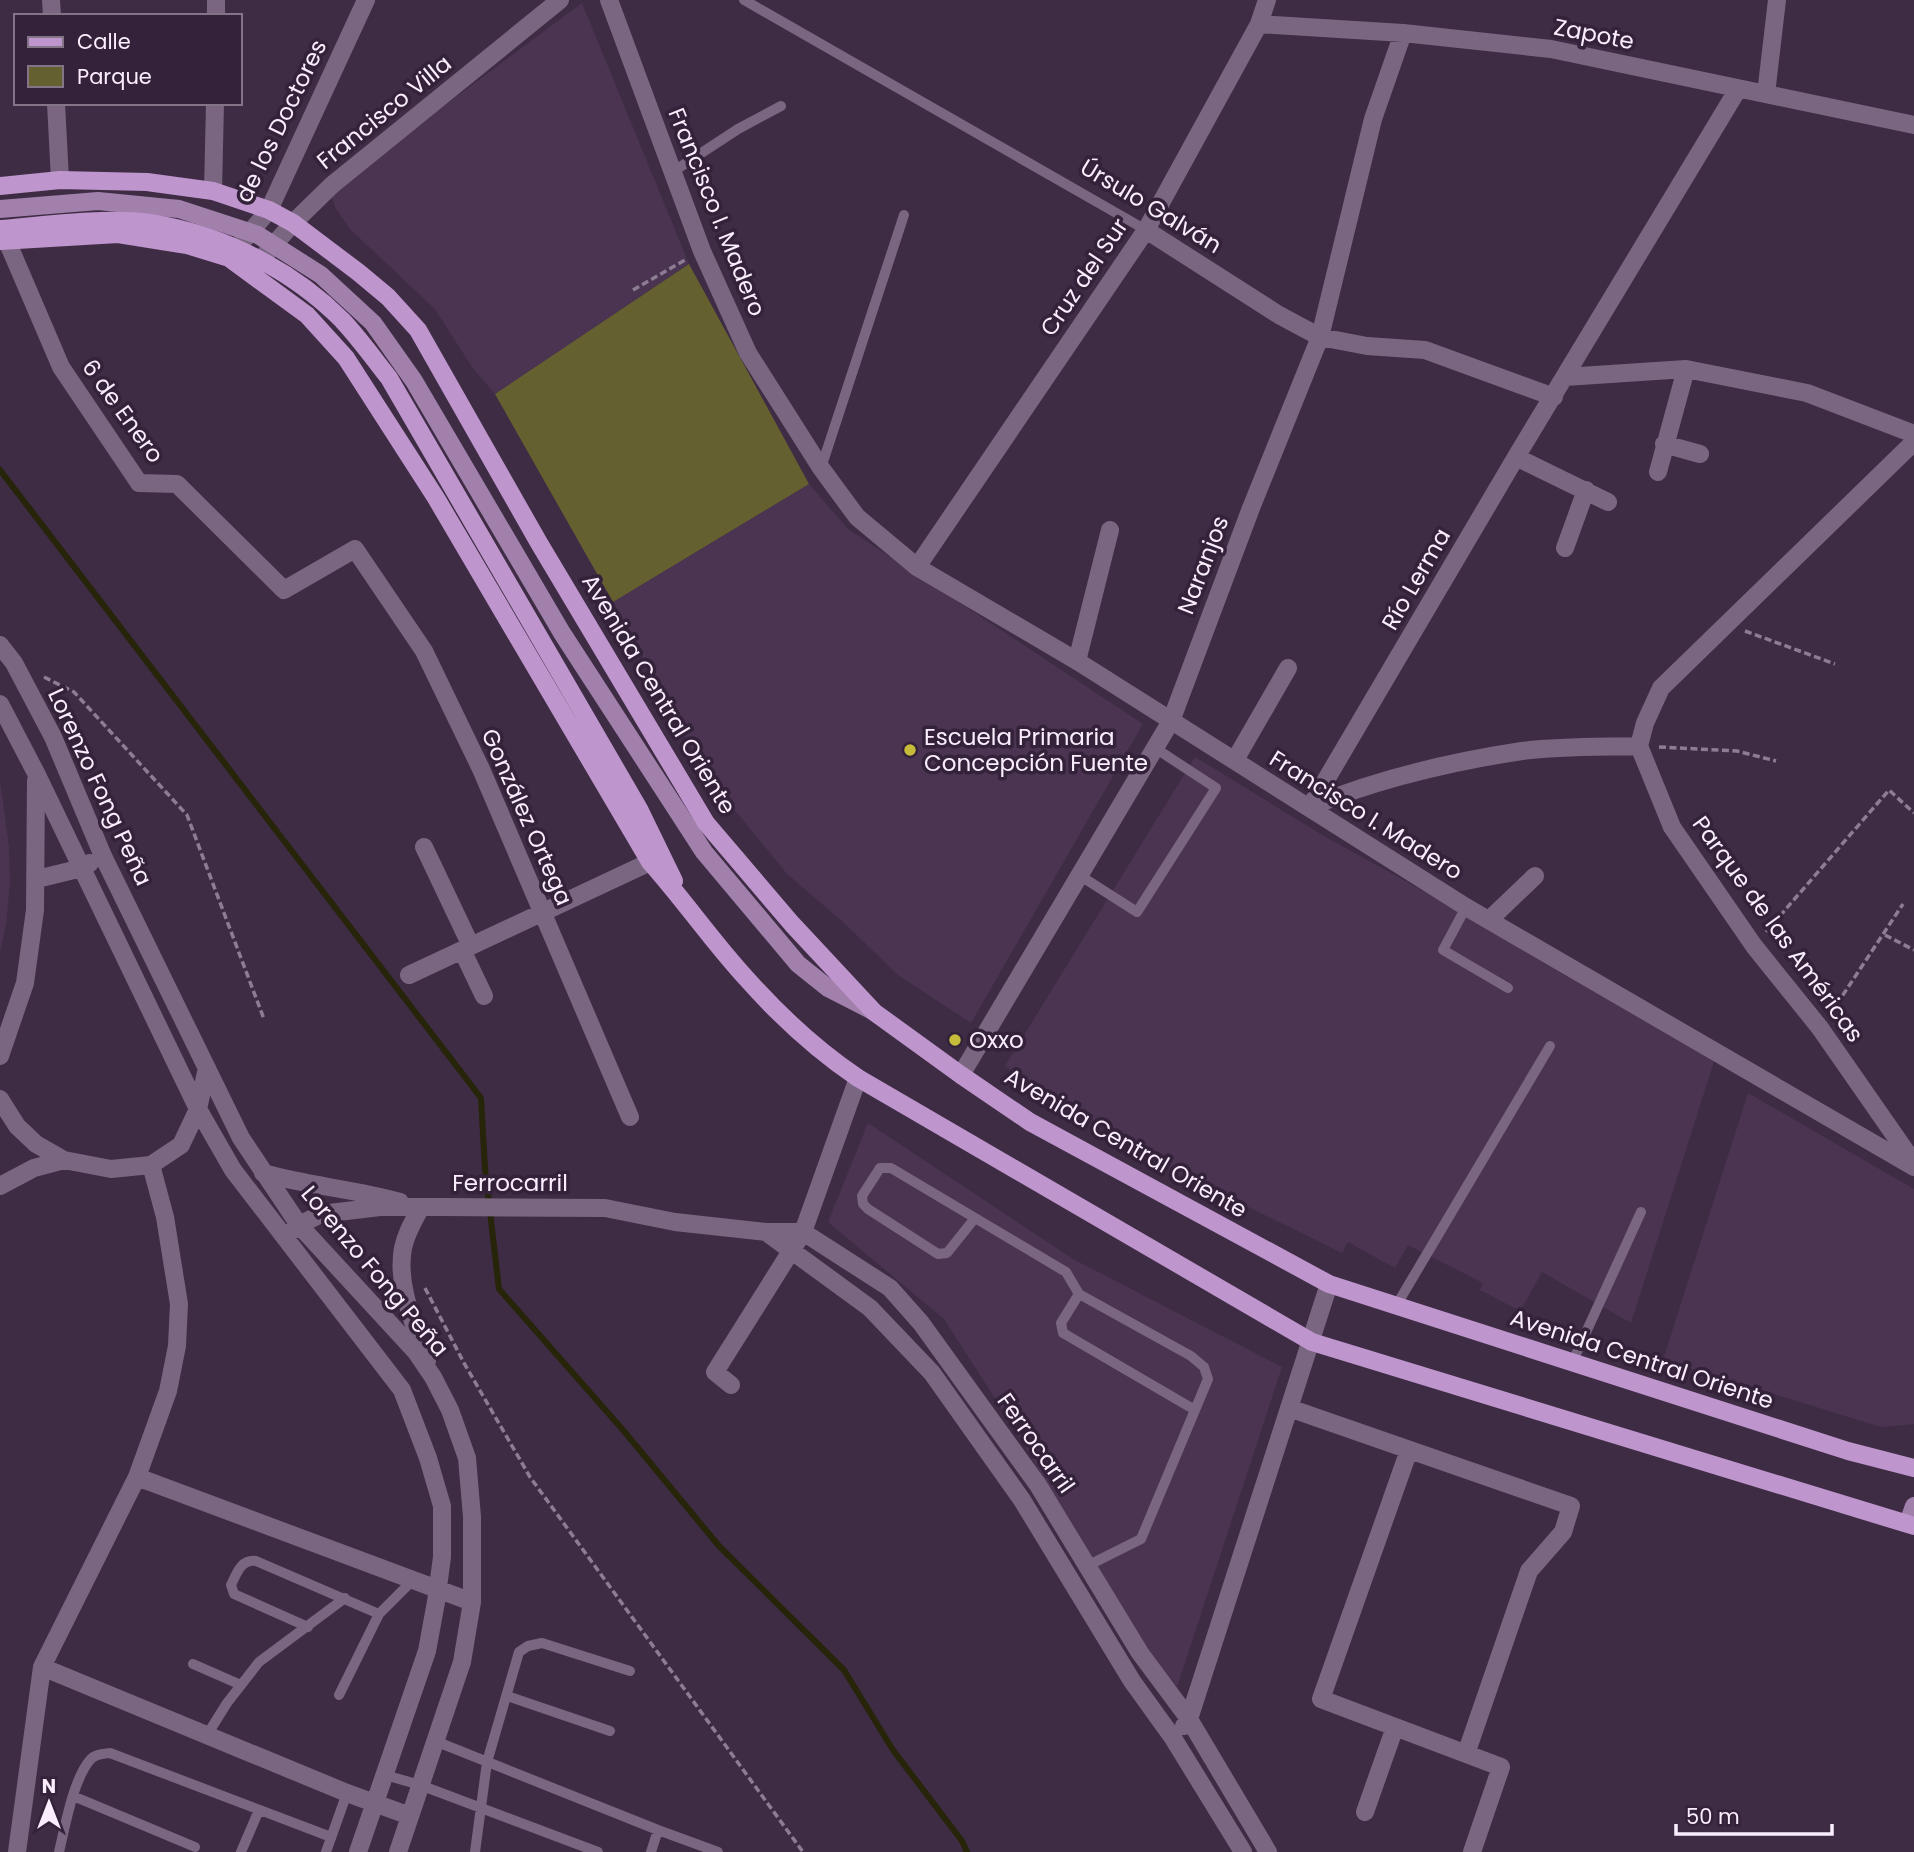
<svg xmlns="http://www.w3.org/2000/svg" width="1914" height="1852" font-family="Poppins,sans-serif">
<rect width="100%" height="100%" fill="#3e2c44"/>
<path fill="#4b3452" d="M582,3L689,264L495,394L472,367L435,309L351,230L336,209L332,198L339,184Z
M809,484L848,529L1143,724L971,1023L898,975L842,921L788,875L707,776L613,602Z
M1195,757L1329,839L1717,1052L1631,1323L1542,1272L1520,1311L1480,1290L1483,1283L1408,1245L1395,1268L1348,1242L1342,1253L1184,1175L1005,1066Z
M0,781L9,847L10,883L6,925L0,952Z
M1748,1093L1914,1189V1424L1881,1427L1663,1360Z
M868,1123L1073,1259L1282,1367L1177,1687L1133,1633L1018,1434L944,1319L828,1222Z"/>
<path fill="#65602f" d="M689,264L809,484L613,602L495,394Z"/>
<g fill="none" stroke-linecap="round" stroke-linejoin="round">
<path stroke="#262409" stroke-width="6" d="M0,470L481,1098L485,1169L499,1289L623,1430L719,1546L844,1670L893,1750L962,1841L967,1852"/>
<path stroke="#8c7d92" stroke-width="3.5" stroke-dasharray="7 3.5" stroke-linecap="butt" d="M633,290L685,260
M1745,631L1835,664
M44,677L74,692L187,815L264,1019
M1659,747L1737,751L1776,761
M1766,932L1889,790L1914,813
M1885,935L1914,950
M1831,1013L1903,904
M425,1288L464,1363L530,1477L803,1852"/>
<path stroke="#7a6681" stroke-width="10" d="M744,0L1146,230
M674,171L738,129L781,106
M821,468L904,215
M1079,875L1137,912L1216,788L1155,748
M1466,907L1443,950L1508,988
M975,1218L947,1253L938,1254L868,1209L863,1204L862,1196L880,1168H891L1066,1272L1079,1294
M1396,1306L1550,1046
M1572,1363L1641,1212
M1087,1566L1141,1539L1208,1379L1204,1367L1191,1356L1079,1294L1061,1323L1063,1333L1195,1410
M308,1627L234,1594L231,1585C237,1573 241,1559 256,1561L379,1614
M193,1664L241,1685
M339,1695L379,1614L412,1581
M507,1696L610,1731
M207,1735L227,1703L259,1662L345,1598
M435,1741L658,1830L718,1852
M385,1775L420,1785L598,1852
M73,1796L195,1847
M59,1852C65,1827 73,1780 90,1760C95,1754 103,1754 110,1753L331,1837
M241,1852L259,1810
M326,1852L347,1793
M475,1852L487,1762L519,1652L528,1646L542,1643L630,1671
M651,1852L658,1830"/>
<path stroke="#7a6681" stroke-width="18" d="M51,0L52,16
M216,16V0
M1259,24L1403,33L1551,49L1914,125
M1766,94L1777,0
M56,103L60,180
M213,191L215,103
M1146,230L1279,315L1320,337L1367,346L1425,350L1554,397
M7,241L61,367L139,483L177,484L284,590L355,549L424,651L481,769L630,1117
M264,256L293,223L332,185L560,0
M1565,377L1686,369L1807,393L1914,434
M1914,442L1661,688L1645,723L1639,746L1672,827L1754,946L1820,1028L1914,1163
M1664,444L1700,454
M1516,457L1608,502
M1658,472L1686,369
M1565,548L1586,490
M917,567L1146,230L1259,24L1267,0
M0,645L14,663L53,737L103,856L241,1138L299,1225L416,1352L433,1377L450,1410L467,1458L472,1517V1602L462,1662L398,1852
M1077,661L1110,530
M0,704L36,773L198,1109L233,1170L402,1390L428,1458L442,1506V1557L436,1602L427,1651L358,1852
M1235,760L1288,668
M1310,807L1516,457L1738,89
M1310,807C1377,779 1450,762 1522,751C1560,746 1600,747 1639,746
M424,847L471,946
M37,879L82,868L90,863
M1489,920L1535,876
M462,950L484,996
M409,975L650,862
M0,1056L25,983L35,910L36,780
M961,1075L1171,721L1251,508L1320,337L1373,119L1403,33
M0,1099L17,1126L36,1144L64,1160L111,1169L151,1165L181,1145L198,1109L207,1068
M263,1173C308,1186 355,1189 400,1202
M0,1186L34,1168L64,1160
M421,1207C414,1220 406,1233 403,1248C396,1286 415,1326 427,1361
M766,1232L870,1308L932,1373L1022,1500L1132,1681L1173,1738L1243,1852
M285,1236L299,1225L321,1214L380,1207H444L605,1208L675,1222L766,1232H803L890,1288L921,1323L1038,1485L1140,1653L1189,1719L1268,1852
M731,1385L715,1372L803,1232L858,1078
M1289,1408L1571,1506L1563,1532L1529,1571L1466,1754
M1409,1450L1321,1699L1501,1767L1472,1852
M137,1477L472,1602
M42,1667L347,1793L410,1816
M1184,1726L1189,1719L1329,1284
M1365,1812L1395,1727
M17,1852L42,1667L137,1477L168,1391L177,1346L179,1304L165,1217L151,1165"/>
<path stroke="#7a6681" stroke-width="18" d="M609,0L702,251L748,353L821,468L857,517L917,567L1077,661L1466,907L1914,1167
M242,242L269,210L366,0"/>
<path stroke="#a181ac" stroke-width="18" d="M0,209L98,201L179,209L258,235L321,275L373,323L414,381L562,633L704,852L798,964L828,988L871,1010
M1908,1523L1914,1506"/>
<path stroke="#bf95cd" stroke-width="18" d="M0,186L60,180L147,182L213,191L269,210L293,223L358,272L388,297L418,330L539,543L706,823L792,924L874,1012L961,1075L1030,1122L1329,1284L1848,1451L1914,1468
M0,229C46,225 105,217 150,223C221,234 291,269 342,320C359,338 374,359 389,378L639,809L674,881
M0,241L118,234L187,245L229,258L307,315L346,358L436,498L650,862C684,900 712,941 746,978C778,1014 818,1051 858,1078L1312,1342L1914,1526"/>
</g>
<g fill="#c7bb3b" stroke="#332239" stroke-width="2.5">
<circle cx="910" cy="750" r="7"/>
<circle cx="955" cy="1040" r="7"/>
</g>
<g text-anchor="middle" stroke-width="7" stroke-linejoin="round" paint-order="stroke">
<g font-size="23" fill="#faeefe" stroke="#332239">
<text transform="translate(1594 34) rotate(11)" y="8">Zapote</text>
<text transform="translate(384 112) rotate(-39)" y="8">Francisco Villa</text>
<text transform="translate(281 121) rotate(-64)" y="8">de los Doctores</text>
<text transform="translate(1151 206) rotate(31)" y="8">Úrsulo Galván</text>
<text transform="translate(717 212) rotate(68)" y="8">Francisco I. Madero</text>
<text transform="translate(1084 277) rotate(-56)" y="8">Cruz del Sur</text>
<text transform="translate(123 411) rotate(54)" y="8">6 de Enero</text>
<text transform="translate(1203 565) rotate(-69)" y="8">Naranjos</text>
<text transform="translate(1416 579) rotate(-60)" y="8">Río Lerma</text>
<text transform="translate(659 694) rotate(59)" y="8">Avenida Central Oriente</text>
<text transform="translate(100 787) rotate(65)" y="8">Lorenzo Fong Peña</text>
<text transform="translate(1366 815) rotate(32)" y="8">Francisco I. Madero</text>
<text transform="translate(527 817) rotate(66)" y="8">González Ortega</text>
<text transform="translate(1778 929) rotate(54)" y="8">Parque de las Américas</text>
<text transform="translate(1126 1143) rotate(30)" y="8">Avenida Central Oriente</text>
<text x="510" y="1191">Ferrocarril</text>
<text transform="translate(375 1271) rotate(50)" y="8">Lorenzo Fong Peña</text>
<text transform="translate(1642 1359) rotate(18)" y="8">Avenida Central Oriente</text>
<text transform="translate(1036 1443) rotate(55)" y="8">Ferrocarril</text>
</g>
<g font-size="23" fill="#faeefe" stroke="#332239" text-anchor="start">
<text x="924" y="745">Escuela Primaria<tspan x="924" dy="26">Concepción Fuente</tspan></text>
<text x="969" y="1048">Oxxo</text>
</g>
</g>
<rect x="14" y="14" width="228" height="91" fill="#332239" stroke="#837488" stroke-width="2"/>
<rect x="28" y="37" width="35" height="10" fill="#bf95cd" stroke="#837488" stroke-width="2"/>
<text x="77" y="49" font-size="21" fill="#faeefe">Calle</text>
<rect x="28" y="66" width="35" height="21" fill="#65602f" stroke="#837488" stroke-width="2"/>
<text x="77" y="84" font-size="21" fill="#faeefe">Parque</text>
<g transform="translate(49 1803)" stroke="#332239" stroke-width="5" paint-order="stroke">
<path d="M0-5L12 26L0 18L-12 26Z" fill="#faeefe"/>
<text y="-10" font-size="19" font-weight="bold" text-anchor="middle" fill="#faeefe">N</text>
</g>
<path d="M1676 1824v10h156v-10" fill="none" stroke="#faeefe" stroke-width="3.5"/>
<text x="1686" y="1824" font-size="21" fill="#faeefe" stroke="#332239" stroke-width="5" paint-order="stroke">50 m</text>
</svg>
